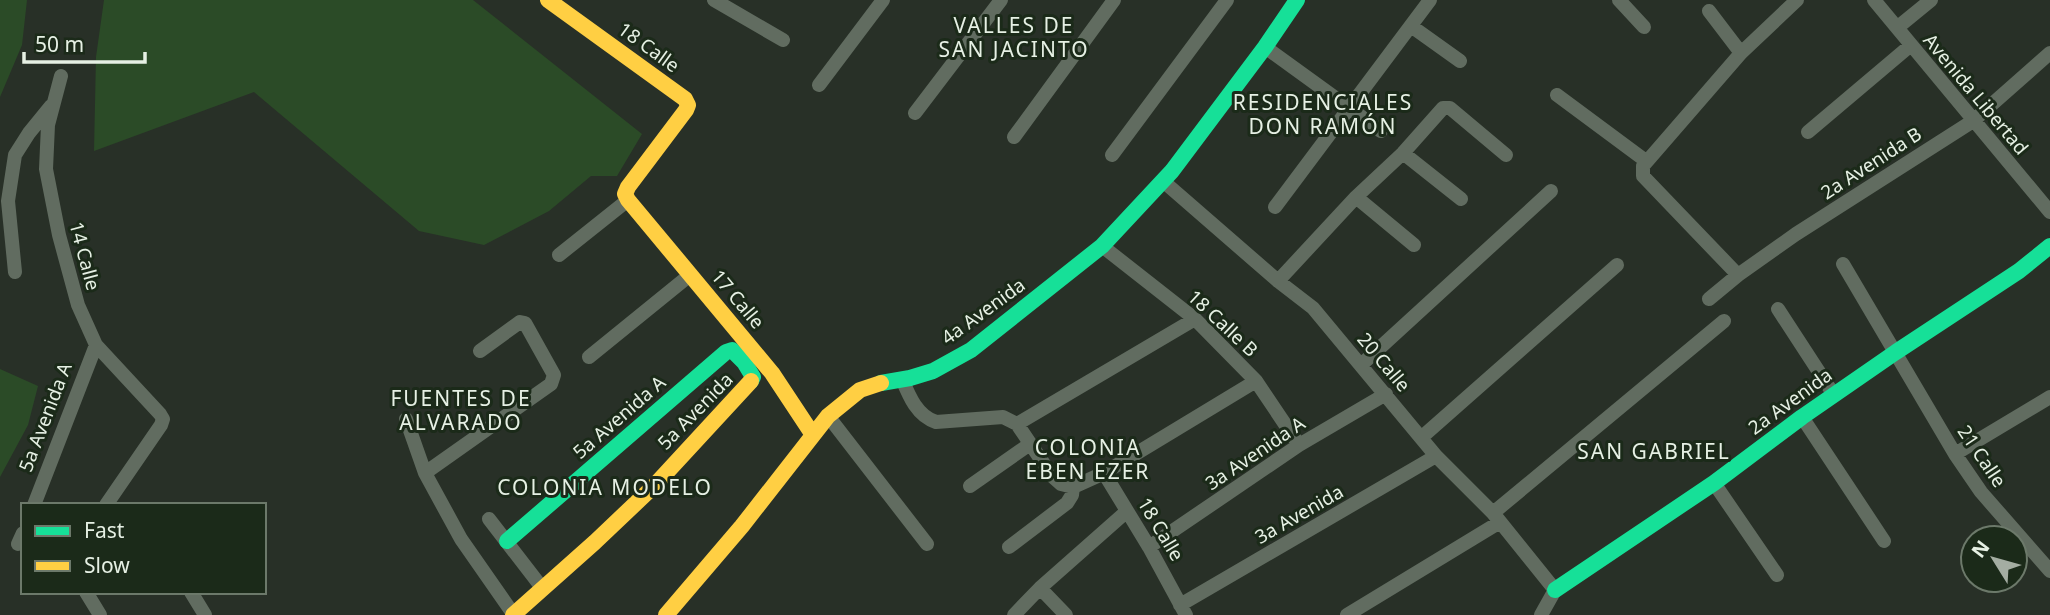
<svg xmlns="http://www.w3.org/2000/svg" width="2050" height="615" font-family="'Noto Sans',sans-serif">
<rect width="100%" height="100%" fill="#283027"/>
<path fill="#2b4b27" d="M0,0H27L22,45L0,97Z
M104,0H473L642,134L617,176H591L549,211L484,245L419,231L254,92L94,151L96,57Z
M0,369L38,386L28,425L0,477Z"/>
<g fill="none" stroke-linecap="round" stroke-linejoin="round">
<path stroke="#616c60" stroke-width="14" d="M714,0L783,40
M1619,0L1644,27
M1874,0L2050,212
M1709,11L1741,53
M1411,26L1460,61
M1898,27L1931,0
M1265,47L1381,131
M61,76L48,125L46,169L59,235L78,305L96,345L160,414L163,419L161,425L106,505
M819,85L883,0
M1557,95L1646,161
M915,113L1001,0
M1808,132L1911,45
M1014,137L1114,0
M1403,153L1461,199
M1112,155L1227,0
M1163,181L1278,281L1313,308L1436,456L1493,513L1555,590L1541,615
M1356,197L1414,245
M1275,207L1430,0
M1102,246L1195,319L1256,381L1299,445
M559,255L628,200
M1843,264L1955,454L1981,492L2050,571
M15,272L8,201L15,155L29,133L51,106
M1738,275L1643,176V166L1741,53L1797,0
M1278,281L1356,197L1403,153L1443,108H1450L1506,155
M1709,299L1738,275L1796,234L1973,121L2050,53
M1778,309L1834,395
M589,357L690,275
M1361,365L1551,191
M902,379C909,396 917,416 936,422L1003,417L1017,424L1052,476L1061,484L1073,487L1104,473L1149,547L1186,615
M828,416L927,544
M1802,417L1884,541
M406,419L425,473L461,539L514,615
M1017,424L1195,319
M1422,437L1617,265
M1955,454L2050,397
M425,473L551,384L554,375L525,323L520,322L480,351
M1104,473L1256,381
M1714,483L1777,575
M970,486L1030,444
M34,505L96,345
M1493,513L1724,321
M489,519L543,589
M18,544L23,533
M1009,547L1067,503L1072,495L1073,487
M1149,547L1299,445L1386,394
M1040,588L1066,615
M86,592L100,615
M191,592L205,615
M1180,605L1436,456
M1014,615L1040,588L1126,512
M1347,615L1500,522"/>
<path stroke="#16e098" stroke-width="16" d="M881,383L910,378L933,371L971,350L1102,246L1172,171L1265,47L1297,0
M507,541L726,352L732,350L744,362L753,377L751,381
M1555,590L1714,483L1802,417L1896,352L2019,271L2050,246"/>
<path stroke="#ffcf43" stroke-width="16" d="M548,0L685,99L688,105L686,110L628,187L625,194L628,200L772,373L813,435
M513,615L595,542L655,485L751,381
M666,615L742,526L828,416L860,390L881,383"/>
</g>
<g text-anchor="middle" stroke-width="6" stroke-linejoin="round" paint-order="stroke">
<g font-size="19" fill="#e6f0e4" stroke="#1b2a19">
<text transform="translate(649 47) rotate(36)" y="7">18 Calle</text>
<text transform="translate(1976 94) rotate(50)" y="7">Avenida Libertad</text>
<text transform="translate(1871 163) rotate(-33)" y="7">2a Avenida B</text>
<text transform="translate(85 256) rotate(75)" y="7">14 Calle</text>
<text transform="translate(738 299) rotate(50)" y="7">17 Calle</text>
<text transform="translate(983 311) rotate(-36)" y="7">4a Avenida</text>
<text transform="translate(1223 323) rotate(43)" y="7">18 Calle B</text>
<text transform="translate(1384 362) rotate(50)" y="7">20 Calle</text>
<text transform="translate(1790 401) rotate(-36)" y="7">2a Avenida</text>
<text transform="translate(695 411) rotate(-46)" y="7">5a Avenida</text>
<text transform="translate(45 417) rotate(-69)" y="7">5a Avenida A</text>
<text transform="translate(619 417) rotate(-41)" y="7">5a Avenida A</text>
<text transform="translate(1255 453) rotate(-34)" y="7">3a Avenida A</text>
<text transform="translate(1982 456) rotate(56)" y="7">21 Calle</text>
<text transform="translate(1299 514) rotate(-30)" y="7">3a Avenida</text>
<text transform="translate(1161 529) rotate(59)" y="7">18 Calle</text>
</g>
<g font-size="21" letter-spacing="2" fill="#e6f0e4" stroke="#1b2a19">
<text x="1014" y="33">VALLES DE<tspan x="1014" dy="24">SAN JACINTO</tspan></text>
<text x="1323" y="110">RESIDENCIALES<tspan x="1323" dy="24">DON RAMÓN</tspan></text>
<text x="461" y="406">FUENTES DE<tspan x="461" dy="24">ALVARADO</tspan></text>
<text x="1088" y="455">COLONIA<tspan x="1088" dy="24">EBEN EZER</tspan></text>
<text x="1654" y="459">SAN GABRIEL</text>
<text x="605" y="495">COLONIA MODELO</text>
</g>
</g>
<rect x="21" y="503" width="245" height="91" fill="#1b2a19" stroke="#6c796a" stroke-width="2"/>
<rect x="35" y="526" width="35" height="10" fill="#16e098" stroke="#6c796a" stroke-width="2"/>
<text x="84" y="538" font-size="21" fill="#e6f0e4">Fast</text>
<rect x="35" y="561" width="35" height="10" fill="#ffcf43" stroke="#6c796a" stroke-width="2"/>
<text x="84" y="573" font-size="21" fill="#e6f0e4">Slow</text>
<g transform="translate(1994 559) rotate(307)"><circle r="33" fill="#1b2a19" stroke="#6c796a" stroke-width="2"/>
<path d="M0-5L12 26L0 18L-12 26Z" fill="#a4ada2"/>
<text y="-10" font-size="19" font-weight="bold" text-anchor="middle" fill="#e6f0e4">N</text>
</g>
<path d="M24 52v10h121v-10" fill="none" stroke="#e6f0e4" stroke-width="3.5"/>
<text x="35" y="52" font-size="21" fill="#e6f0e4" stroke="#1b2a19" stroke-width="5" paint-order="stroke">50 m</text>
</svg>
